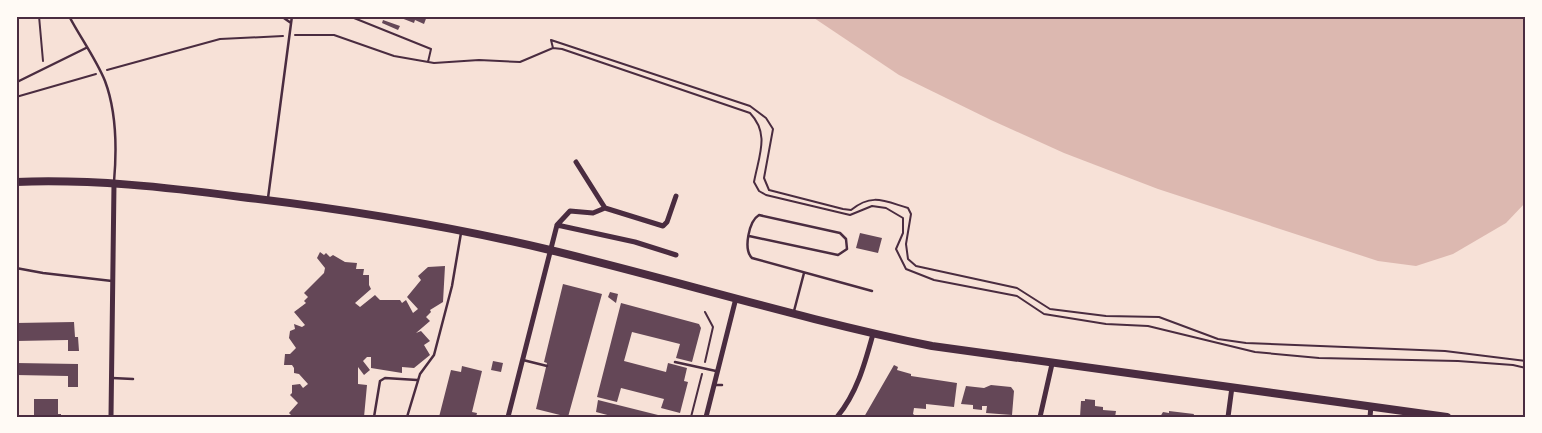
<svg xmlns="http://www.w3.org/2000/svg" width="1542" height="433" font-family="'Roboto Condensed',sans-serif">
<rect width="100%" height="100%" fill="#f7e1d7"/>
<path fill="#dcb8b0" d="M811,16H1526V202L1506,223L1453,254L1416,266L1378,261L1158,189L1064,153L991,120L899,75Z"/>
<path fill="#644757" d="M396,16H427L424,24L415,20L414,23Z
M383,20L400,26L398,30L382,23Z
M860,233L882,238L878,253L856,248Z
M320,252L324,255L326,253L330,257L333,255L345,262L357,263L356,269H364L363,275H369V285L371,289L355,303L360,307L375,295L380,300H400L402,303L406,300L413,313L418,309L407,297L421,280L418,276L428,267L445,266L443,302L430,310L431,312L426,317L430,321L416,333L421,331L430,341L424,345L430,355L414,368L402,367V373L371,368V357H367L363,361L370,370L364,375L358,367V384L367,385L364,417H293L289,413L298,403L290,395L292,393V385L300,384L303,388L308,384L299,374L294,373V368L292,365H284L285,354H290L296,348L289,338L290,331L295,329L294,324L302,327L305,325L294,312L306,303L304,301L308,297L304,293L324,273L325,268L317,258Z
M563,284L602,294L568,417L536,409L547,363L544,362Z
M610,292L618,294L616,303L608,297Z
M621,303L699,324L701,328L692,362L676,358L680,344L632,332L624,361L666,372L668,363L687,368L684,381L688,382L680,413L661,408L664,399L621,388L617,402L597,397Z
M74,322L75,337H78L79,351H68V340L16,341V323Z
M493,361L503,363L501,372L491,370Z
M16,363L78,364V387H68V376L16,375Z
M894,365L898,367L897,370L911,374V376L957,383L954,407L926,404V409L914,408L913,414L917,417H864Z
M462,366L482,371L472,412L477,413L476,417H439L451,370L461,372Z
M991,385L1011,387L1014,391L1012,415L986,413L987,406H982V410L973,409V405L961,404L966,386L984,388Z
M34,399H58V414H61V417H34Z
M1085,399L1095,400V406L1103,407V410L1116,411L1115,417H1080L1081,401H1085Z
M598,400L662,416V417H615L596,412Z
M1169,411L1194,414L1193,417H1160L1163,412L1169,413Z"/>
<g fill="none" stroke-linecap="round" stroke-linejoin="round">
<path stroke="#4a2c40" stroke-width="2" d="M39,16L43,61
M349,16L431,49L428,62
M295,35H334L394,56L434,63L479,60L520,62L553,48L562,49L750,113C770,134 759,155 754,182L759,191L766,195L850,215L872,206L886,208L903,218V233L896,249L906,269L934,280L1017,296L1044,314L1106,324L1148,326L1255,352L1319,358L1458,361L1513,365L1526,368
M553,48L551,40L750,106L766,118L773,129L764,178L769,190L843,209L851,210C872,193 884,201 908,208L911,214L906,244L908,259L916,266L1017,288L1050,309L1106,316L1159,317L1218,339L1246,343L1445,351L1526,361
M107,70L220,39L283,36
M16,97L96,74
M705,362L713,327L705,312
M691,417L702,374"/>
<path stroke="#4a2c40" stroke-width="2.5" d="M69,16C80,37 96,59 105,81C117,113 117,148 114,182
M281,16L291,23
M19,81L86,48
M268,198L292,16
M749,236L838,255L847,249L846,239L840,233L759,215C749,221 743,249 752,258L872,291
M16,268L43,273L112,281
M794,311L804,273
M523,360L547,366
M675,362L716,371
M112,378L133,379
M714,385H722
M374,417L380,381L385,378L417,380
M407,417L420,374L434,355L452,286L461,233"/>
<path stroke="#4a2c40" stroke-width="5" d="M576,162L605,208L663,226L667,222L676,196
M557,225L570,211L593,213L605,208
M111,417L114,184
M508,417L557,225L635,242L676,255
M706,417L736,298
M837,417C857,393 865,363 873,334
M1040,417L1052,364
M1228,417L1232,387
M1370,417L1371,406"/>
<path stroke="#4a2c40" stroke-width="8" d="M16,182C91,179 166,187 241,197C344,209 449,226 550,250C678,281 804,320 932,346L1447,417"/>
</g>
<rect width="1542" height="433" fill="none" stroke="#fffaf5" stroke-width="35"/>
<rect x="18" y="18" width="1506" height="398" fill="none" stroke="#4a2c40" stroke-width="2"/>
</svg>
